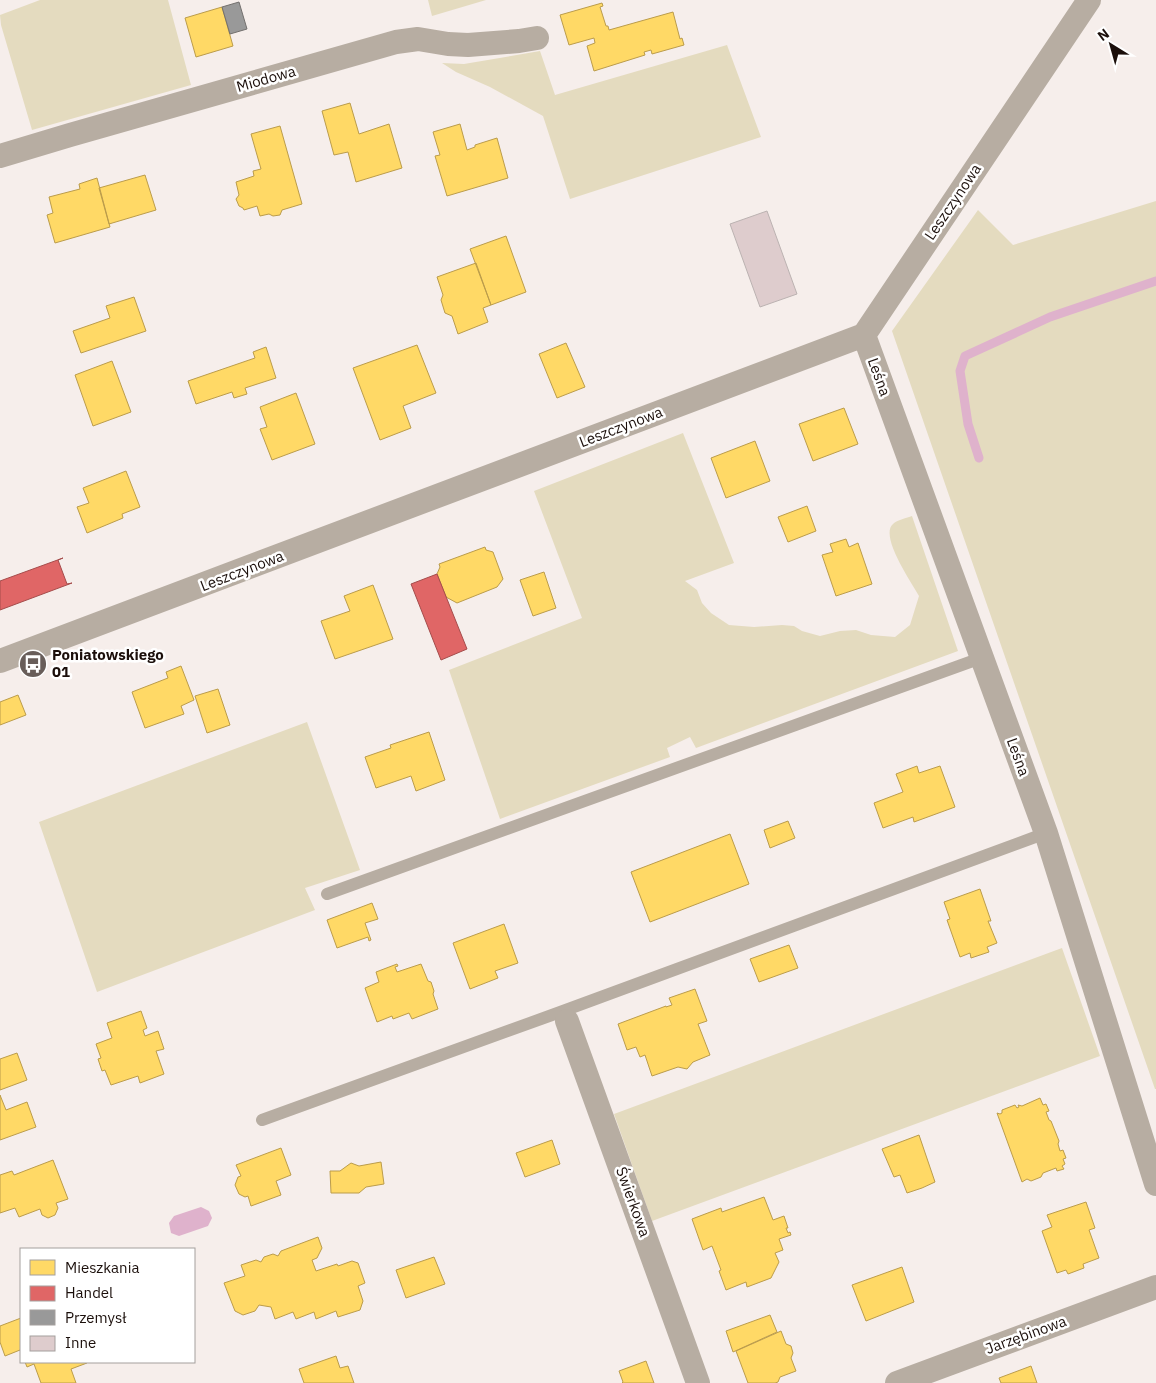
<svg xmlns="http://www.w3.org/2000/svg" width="1156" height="1383" font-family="'IBM Plex Sans',sans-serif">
<rect width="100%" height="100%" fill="#f6eeeb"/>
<path fill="#e4dbbf" d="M40,0H168L191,85L32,130L1,25L0,15Z
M428,0H486L432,16Z
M727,45L761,137L570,199L543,116L490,87L456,72L442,63L464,64L540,51L555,95Z
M1156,201V1089H1155L892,331L978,210L1013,245Z
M683,433L734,563L685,581L697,590L702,603L711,613L729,625L754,627L782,625L794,626L802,631L820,636L840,631L856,630L871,635L895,637L910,625L919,596C912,583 879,536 893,524C897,520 907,518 912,516L958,651L696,748L690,737L667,748L670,757L500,819L449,670L582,618L534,491Z
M307,722L360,870L305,888L315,910L97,992L39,822Z
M1062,948L1100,1056L652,1221L614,1114Z"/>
<path fill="#dfb2cc" d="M201,1207L209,1211L212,1218L208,1226L179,1236L171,1233L169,1223L174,1216Z"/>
<path fill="#ffd966" stroke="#bb9c4b" d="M602,3L603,6L600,7L606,26H608L609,30L673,12L680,39L682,38L684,45L652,54L651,50L644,52L645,55L594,71L587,46L595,43L594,38L569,45L560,15Z
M222,7L233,46L196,57L185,18Z
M350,103L359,134L389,124L402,168L356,182L348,152L334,155L322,111Z
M460,124L467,150L475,147V145L497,138L508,178L447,196L435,156L440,155L433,132Z
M280,126L302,204L282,210L280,215L273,216L269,214L260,216L257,206L244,210L243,208L239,206L236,199L239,195L236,182L254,176L253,171L261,169L251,134Z
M145,175L156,210L109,224L99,188Z
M97,178L110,227L55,243L47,215L53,213L49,197L80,189L79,184Z
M506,236L526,292L491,305L470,249Z
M476,263L491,305L483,308L488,322L458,334L452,316L445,313L441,300L443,295L437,277Z
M134,297L146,331L81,353L73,331L110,318L106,306Z
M566,343L585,387L557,398L539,354Z
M417,345L436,393L403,406L411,428L380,440L353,368Z
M266,347L276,378L245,388L247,394L234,398L232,392L196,404L188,381L255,358L253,352Z
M112,361L131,412L93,426L75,375Z
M296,393L315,444L272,460L260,429L267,427L260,407Z
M844,408L858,444L813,461L799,424Z
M755,441L770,481L726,498L711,458Z
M126,471L140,507L122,514L123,518L87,533L77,507L89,503L83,488Z
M807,506L816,531L788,542L778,517Z
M846,539L849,547L858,543L872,584L836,596L822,555L833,552L830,544Z
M485,547L486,550L493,552L503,579L497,587L457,603L446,597L437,574L440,567L439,564Z
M544,572L556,608L533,616L520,580Z
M373,585L393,639L335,659L321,621L350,611L344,596Z
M181,666L194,700L181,706L184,714L145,728L132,692L168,678L166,672Z
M218,689L230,725L207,733L195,696Z
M18,695L26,715L0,725V702Z
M429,732L445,780L416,791L411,776L376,788L365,757L391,748L390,745Z
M917,766L919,773L940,766L955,807L914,822L913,817L883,828L874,803L903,792L896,774Z
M788,821L795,838L770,848L764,830Z
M730,834L749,884L650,922L631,872Z
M980,889L991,921H988L997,943L987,947L989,952L971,958L970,953L960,957L947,920L950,919L944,902Z
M372,903L378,919L365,923L371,940L369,941L368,937L337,948L327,920Z
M504,924L518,963L495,971L498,978L470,989L453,943Z
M789,945L798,968L759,982L750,959Z
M397,964L398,966L395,967L397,972L421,964L428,981L431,982L434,991L433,994L438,1009L412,1019L409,1013L393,1019L392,1016L377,1022L365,988L379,982L376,972Z
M695,989L707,1021L698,1024L710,1055L693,1062L687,1069L678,1067L652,1076L645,1055L640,1057L636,1047L627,1050L618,1024L666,1006V1007L672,1005L669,998Z
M141,1011L147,1028L143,1030L145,1036L158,1031L164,1049L156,1051L164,1074L140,1083L138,1076L111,1085L105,1070L102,1071L98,1059L101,1058L96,1044L112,1038L107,1023Z
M17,1053L27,1080L0,1090V1059Z
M0,1095L6,1110L27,1102L36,1127L0,1140Z
M1040,1098L1043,1105L1046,1104L1049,1111L1046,1112L1049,1120L1051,1121L1059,1141L1058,1144L1060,1151L1063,1150L1066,1158L1063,1159L1065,1164L1062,1166L1064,1169L1057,1171L1056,1168L1043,1173L1041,1177L1031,1181L1027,1179L1022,1182L997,1113L1000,1114L1002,1113V1110L1015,1105L1017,1108L1019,1107L1018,1105L1022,1106Z
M919,1135L935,1182L922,1188L907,1193L900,1175L894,1177L882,1149Z
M552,1140L560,1164L525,1177L516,1153Z
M281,1148L291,1175L276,1181L281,1195L251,1206L248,1196L245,1197L239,1194L235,1185L238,1177L241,1176L236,1165Z
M53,1160L68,1199L56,1203L58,1208L55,1215L48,1218L42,1215L40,1209L19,1217L15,1208L0,1213V1175L12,1171L14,1175Z
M381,1162L384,1184L366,1187L359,1193H331L330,1171H340L351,1163L359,1166Z
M764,1197L773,1220L784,1216L788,1228H786L788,1233L790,1232L791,1235L779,1239L783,1250L775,1253L779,1262L771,1278L747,1287L746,1282L726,1290L719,1271L721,1270L712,1246L703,1250L692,1219L721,1208L722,1212Z
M1086,1202L1095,1228L1089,1230L1099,1258L1083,1264L1084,1268L1068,1274L1066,1270L1057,1273L1042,1231L1052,1227L1047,1215Z
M318,1237L322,1248L317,1258L312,1260L316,1271L337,1264L338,1266L352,1261L358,1263L365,1283L358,1286L363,1301L360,1310L338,1317L336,1311L316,1319L314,1312L296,1319L293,1312L275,1319L271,1307L259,1305L255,1311L243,1315L235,1311L224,1283L245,1276L241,1265L256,1260L261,1262L264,1257L273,1254L278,1256L281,1251Z
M434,1257L445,1284L406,1298L396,1270Z
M902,1267L914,1302L866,1321L852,1285Z
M770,1315L777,1332L733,1352L726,1331Z
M21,1318V1353L20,1350L5,1356L0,1342V1326Z
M781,1331L786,1344L791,1346L793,1353L791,1358L796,1371L780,1377L778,1382L775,1383H748L736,1351Z
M336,1356L340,1368L348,1366L354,1383H304L299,1369Z
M646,1361L654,1383H622L623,1382L619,1371Z
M25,1362H86L87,1363L71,1369L76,1383H41L34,1364L27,1367Z
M1031,1366L1037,1383H1001L999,1378Z"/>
<path fill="#e06666" stroke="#a54c4b" d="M63,558L58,560L67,584L72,583L0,610V581Z
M437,574L467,649L441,660L411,584Z"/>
<path fill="#999" stroke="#73706e" d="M239,2L247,29L230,34L222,7Z"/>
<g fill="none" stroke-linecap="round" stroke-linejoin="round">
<path stroke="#dfb2cc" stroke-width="9" d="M979,458L968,424L960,371L965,356L1050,317L1156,281"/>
</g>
<path fill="#decccd" stroke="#bbb2b1" d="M767,211L797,294L760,307L730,224Z"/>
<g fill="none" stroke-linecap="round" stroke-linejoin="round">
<path stroke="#b7ada2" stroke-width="12" d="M327,894L981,658
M262,1120L563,1011L1046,833"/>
<path stroke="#b7ada2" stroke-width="24" d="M0,156L70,135L396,42L418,39L448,44L468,45L519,41L537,38
M864,335L1046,833L1156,1184
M0,661L864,335L1089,0
M567,1021L698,1383
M897,1383L1156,1287"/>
</g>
<defs>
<symbol id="bus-disc" viewBox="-11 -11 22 22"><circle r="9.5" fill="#685d59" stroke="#fff"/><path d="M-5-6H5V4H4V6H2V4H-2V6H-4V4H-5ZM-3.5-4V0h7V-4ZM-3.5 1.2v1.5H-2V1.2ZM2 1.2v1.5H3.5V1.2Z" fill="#fff"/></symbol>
</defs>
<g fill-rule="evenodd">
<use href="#bus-disc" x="17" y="648" width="32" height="32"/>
</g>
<g text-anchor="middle" stroke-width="5" stroke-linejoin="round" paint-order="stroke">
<g font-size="15" fill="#1b0f0b" stroke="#fff">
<text transform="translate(266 79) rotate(-16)" y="5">Miodowa</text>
<text transform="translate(953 202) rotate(-56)" y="5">Leszczynowa</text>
<text transform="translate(879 377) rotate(70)" y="5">Leśna</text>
<text transform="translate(621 427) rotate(-21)" y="5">Leszczynowa</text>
<text transform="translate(242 571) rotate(-21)" y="5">Leszczynowa</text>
<text transform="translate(1018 757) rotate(70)" y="5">Leśna</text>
<text transform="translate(633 1202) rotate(70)" y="5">Świerkowa</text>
<text transform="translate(1026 1335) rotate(-20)" y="5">Jarzębinowa</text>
</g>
<g font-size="15" font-weight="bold" fill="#1b0f0b" stroke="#fff" text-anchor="start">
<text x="52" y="660">Poniatowskiego<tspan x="52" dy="17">01</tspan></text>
</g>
</g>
<rect x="20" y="1248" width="175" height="115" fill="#ffffff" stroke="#a49f9d"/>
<rect x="30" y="1260" width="25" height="15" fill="#ffd966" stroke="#a49f9d"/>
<text x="65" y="1273" font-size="15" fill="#1b0f0b">Mieszkania</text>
<rect x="30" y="1286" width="25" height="15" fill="#e06666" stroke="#a49f9d"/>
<text x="65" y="1298" font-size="15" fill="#1b0f0b">Handel</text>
<rect x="30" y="1310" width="25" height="15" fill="#999999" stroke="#a49f9d"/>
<text x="65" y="1323" font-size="15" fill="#1b0f0b">Przemysł</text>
<rect x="30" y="1336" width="25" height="15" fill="#decccd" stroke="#a49f9d"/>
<text x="65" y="1348" font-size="15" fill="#1b0f0b">Inne</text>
<g transform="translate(1111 45) rotate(323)" stroke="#ffffff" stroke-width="4" paint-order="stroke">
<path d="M0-4L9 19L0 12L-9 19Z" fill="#1b0f0b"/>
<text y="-8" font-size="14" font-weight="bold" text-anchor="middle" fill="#1b0f0b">N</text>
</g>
</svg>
